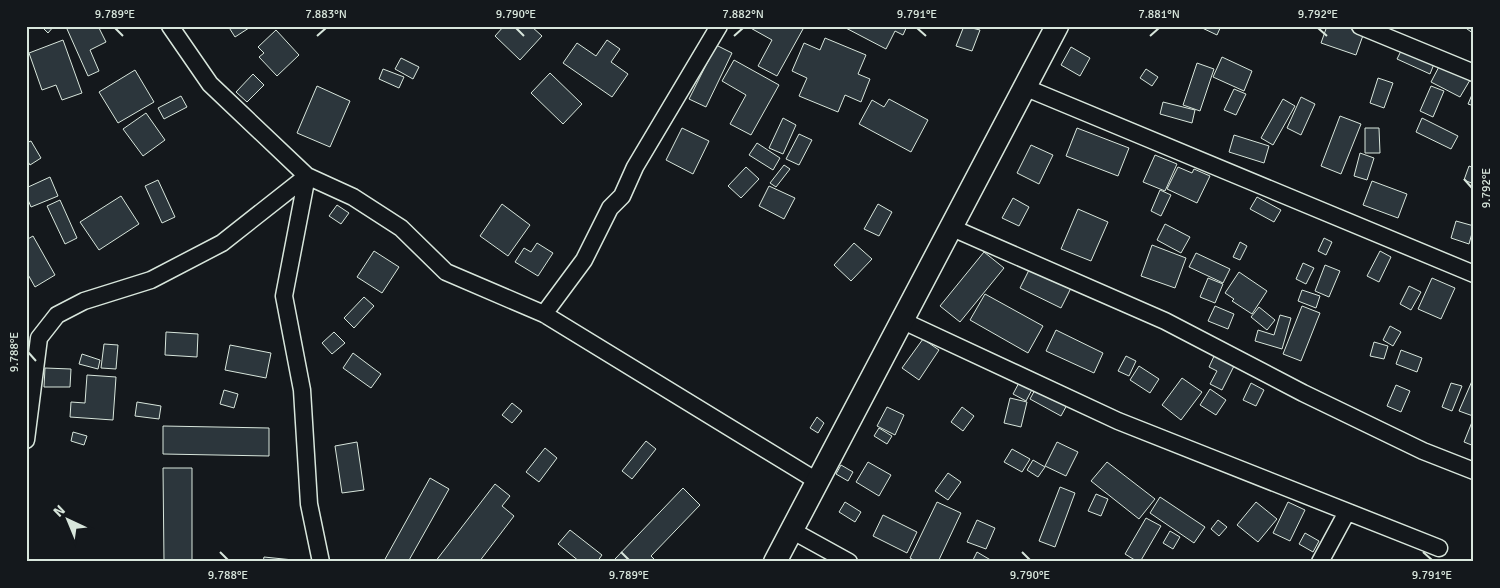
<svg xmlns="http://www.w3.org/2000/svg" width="1500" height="588" font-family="Signika,sans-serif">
<rect width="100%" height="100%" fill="#14181c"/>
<path fill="#2c363c" stroke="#d8e6dc" d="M41,26H54L48,33Z
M72,26H98L106,42L90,50L99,71L88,76L67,29Z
M228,26H252L235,37Z
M504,26H531L542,36L520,60L495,36Z
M747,26H798L803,29L777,76L758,66L772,40Z
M842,26H907L903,35L895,31L886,49Z
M964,26L980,30L972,51L956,46Z
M1198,26H1221L1217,35Z
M1327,26L1366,27L1356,55L1321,43Z
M1463,26H1474V34Z
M276,30L299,55L277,76L259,57L264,53L258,47Z
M825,38L866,55L858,74L870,79L861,102L845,95L838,112L799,96L807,78L792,71L804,43L820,50Z
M63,40L82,93L62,100L56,85L42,90L29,53Z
M607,40L620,49L611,62L628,74L612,97L563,63L577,43L596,56Z
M716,45L732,53L706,107L689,99Z
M1404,45L1436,59L1430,74L1397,59Z
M1071,47L1090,58L1080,76L1061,65Z
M1222,57L1252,71L1244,91L1213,77Z
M401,58L419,67L413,79L395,69Z
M1443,59L1473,75L1460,97L1431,82Z
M734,60L779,85L751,135L730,124L746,95L722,81Z
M1197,63L1214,69L1200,111L1183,105Z
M383,69L404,77L399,88L379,79Z
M1146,69L1158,77L1152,86L1140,78Z
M135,70L154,102L118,123L99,92Z
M550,73L582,104L563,124L531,93Z
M253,74L264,85L247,102L236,92Z
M1378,78L1393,83L1384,108L1370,103Z
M317,86L350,101L330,147L297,133Z
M1431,86L1444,91L1433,117L1420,111Z
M1234,89L1246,94L1236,115L1224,110Z
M1474,90V106L1468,104Z
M181,96L187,107L164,119L158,108Z
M1301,97L1315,104L1301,135L1287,128Z
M889,99L928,120L911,152L859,124L872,100L884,107Z
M1283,99L1295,106L1273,145L1261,138Z
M1163,102L1195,110L1192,123L1160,114Z
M146,113L165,140L143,156L123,129Z
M1340,116L1361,124L1341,174L1321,166Z
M783,118L796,125L783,154L769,148Z
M1422,118L1458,136L1451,149L1416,132Z
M682,128L709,141L693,174L666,160Z
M1077,128L1129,148L1118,176L1066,156Z
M1365,128H1379L1380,153H1365Z
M799,134L812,140L799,165L786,159Z
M1234,135L1269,146L1264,163L1229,152Z
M31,141L41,158L30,165L26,158V143Z
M757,143L780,158L773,170L749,155Z
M1031,145L1053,155L1039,184L1017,173Z
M1360,153L1374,158L1367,180L1354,176Z
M1155,155L1177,164L1165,191L1143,182Z
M784,165L790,169L776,187L770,183Z
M1469,166L1474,168V184L1464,180Z
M746,167L759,179L741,198L728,186Z
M1178,167L1192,173L1194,169L1210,176L1197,203L1167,189Z
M50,177L58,196L31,207L26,195V188Z
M158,180L175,217L162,223L145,186Z
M1372,181L1407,194L1398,218L1363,205Z
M769,186L795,198L784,219L759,206Z
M1160,190L1171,195L1161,216L1151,211Z
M121,196L139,224L99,250L80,222Z
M1257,197L1281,210L1274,222L1250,209Z
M1013,198L1029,207L1019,226L1002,218Z
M60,200L77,238L65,244L47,206Z
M502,204L530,225L508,256L480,236Z
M878,204L892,212L879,236L864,229Z
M337,205L349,213L341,224L329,216Z
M1078,209L1108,222L1091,261L1061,249Z
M1456,221L1474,226L1469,244L1451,238Z
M1165,224L1190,237L1181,253L1157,240Z
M33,236L55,275L35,287L26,271V240Z
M1324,238L1332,242L1326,255L1318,251Z
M1240,242L1247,246L1240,260L1233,257Z
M537,243L553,253L538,276L515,262L524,248L531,252Z
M854,243L872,259L851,281L834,265Z
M1152,245L1186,258L1175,288L1141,276Z
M374,251L399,267L382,293L357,277Z
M1380,251L1391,257L1379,282L1367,276Z
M984,252L1004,268L960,322L940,306Z
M1196,253L1230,269L1223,283L1189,267Z
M1303,263L1314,268L1306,284L1296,279Z
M1325,265L1340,271L1329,297L1315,291Z
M1030,268L1071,288L1061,308L1020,288Z
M1239,272L1267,291L1252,314L1232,301L1234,299L1225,293Z
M1208,278L1223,284L1215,303L1200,297Z
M1432,278L1455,288L1441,319L1418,309Z
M1409,286L1421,292L1411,310L1400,304Z
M1302,290L1320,296L1316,308L1298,301Z
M985,294L1043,326L1028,353L970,320Z
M364,297L374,306L354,328L344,318Z
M1215,306L1234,314L1228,329L1208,321Z
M1302,306L1320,313L1301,361L1283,354Z
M1259,307L1275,320L1267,330L1251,317Z
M1280,315L1291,318L1282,349L1255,341L1258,330L1274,335Z
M1390,326L1401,332L1393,346L1383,340Z
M1056,330L1103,353L1094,373L1046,351Z
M166,332L198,334L197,357L165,355Z
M334,332L345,343L332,354L322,343Z
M923,339L939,350L919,380L902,368Z
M1374,342L1388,346L1384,359L1370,356Z
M104,344L118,345L116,369L101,368Z
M230,345L271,353L266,378L225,370Z
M1401,350L1422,358L1417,372L1396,364Z
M353,353L381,374L371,388L343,368Z
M82,354L100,360L98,369L79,364Z
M1215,354L1235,364L1222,390L1210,384L1217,371L1209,367Z
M1126,356L1136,361L1129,376L1118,371Z
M1139,366L1159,379L1150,393L1130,380Z
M45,368L71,369L70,387H44Z
M87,375L116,377L113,420L70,417L71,402L85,403Z
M1022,377L1035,384L1026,401L1013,394Z
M1182,378L1202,392L1181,420L1162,405Z
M1472,381L1474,382L1473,416L1459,411Z
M1251,383L1264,390L1256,406L1243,400Z
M1451,383L1462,386L1452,411L1442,407Z
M1396,385L1410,391L1401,412L1387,406Z
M1037,386L1068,403L1061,416L1030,399Z
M1210,389L1226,400L1216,415L1200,405Z
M224,390L238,394L234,408L220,404Z
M1010,398L1027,402L1021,427L1004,423Z
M137,402L161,406L159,419L135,416Z
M512,403L522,411L512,423L502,415Z
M887,407L904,415L895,435L877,426Z
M962,407L974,416L963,431L951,422Z
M817,417L824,423L818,433L810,428Z
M1474,417V446L1464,442Z
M163,426L269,428V456L163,454Z
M879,428L892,436L887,444L874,436Z
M73,432L87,436L84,445L71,441Z
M646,441L656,449L632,479L622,471Z
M357,442L364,490L342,493L335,446Z
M1057,442L1078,452L1066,476L1045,466Z
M545,448L557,458L539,482L526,472Z
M1012,449L1030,459L1022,472L1004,462Z
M1033,460L1045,467L1038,477L1027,470Z
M868,462L891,475L879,496L856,482Z
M1107,462L1155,499L1139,519L1091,481Z
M841,465L853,472L848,481L836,474Z
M163,468H192V562H164Z
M948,473L961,482L948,500L935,491Z
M430,478L449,489L408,562H386L384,561Z
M495,484L510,496L502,506L514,516L479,562H435Z
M1060,487L1075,493L1055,547L1039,541Z
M683,488L700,505L651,556L657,562H618L615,559Z
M1096,494L1108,499L1101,516L1088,511Z
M1160,497L1205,527L1194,543L1150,513Z
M845,502L861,512L855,522L839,512Z
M937,502L961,513L938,562H917L910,558Z
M1256,502L1277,519L1258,542L1237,525Z
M1288,502L1305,510L1290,541L1273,533Z
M883,515L917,532L907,553L873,536Z
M1146,518L1161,526L1140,562H1138L1125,554Z
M977,520L995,528L986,549L967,542Z
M1218,520L1227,527L1219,536L1211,529Z
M570,530L602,555L597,562H580L558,544Z
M1170,531L1180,537L1173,549L1163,543Z
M1305,533L1319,541L1313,552L1299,544Z
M977,552L994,562H972Z
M264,557L313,562H263Z"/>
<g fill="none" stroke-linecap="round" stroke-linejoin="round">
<defs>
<path id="street" d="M170,26L210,84L307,176L284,296L302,390L309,504L321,562
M1360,26L1474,73
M1024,87L1474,274
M950,227L1165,321L1303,393L1423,451L1474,471
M544,314L584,260L610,208L622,196L635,167L719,26
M901,320L1118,421L1439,548
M26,440L39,338L57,315L84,301L151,280L222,243L307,176L353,197L401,228L446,272L544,314L817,481
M791,530L849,562
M1320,562L1347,512"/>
<path id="secondary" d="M775,562L1057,26"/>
</defs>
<use href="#street" stroke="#d8e6dc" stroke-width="19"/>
<use href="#secondary" stroke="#d8e6dc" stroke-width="25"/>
<use href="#street" stroke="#14181c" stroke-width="16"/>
<use href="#secondary" stroke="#14181c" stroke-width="22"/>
</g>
<path fill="none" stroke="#d8e6dc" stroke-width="2" d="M115,28L123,36M516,28L524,36M917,28L926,36M1318,28L1327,36M317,36L326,28M734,36L743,28M1150,36L1159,28M1464,179L1472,188M28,352L36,361M220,552L228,560M621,552L629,560M1022,552L1030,560M1423,552L1432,560"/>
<rect width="1500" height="588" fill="none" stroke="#14181c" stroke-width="55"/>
<g transform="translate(68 520) rotate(316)" stroke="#14181c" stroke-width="4" paint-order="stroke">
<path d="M0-4L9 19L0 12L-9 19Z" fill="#d8e6dc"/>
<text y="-8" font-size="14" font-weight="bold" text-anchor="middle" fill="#d8e6dc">N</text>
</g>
<rect x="28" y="28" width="1444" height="532" fill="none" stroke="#d8e6dc" stroke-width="2"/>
<g font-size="12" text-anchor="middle" fill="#d8e6dc">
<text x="115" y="18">9.789°E</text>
<text x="326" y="18">7.883°N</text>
<text x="516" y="18">9.790°E</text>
<text x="743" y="18">7.882°N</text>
<text x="917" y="18">9.791°E</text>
<text x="1159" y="18">7.881°N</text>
<text x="1318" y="18">9.792°E</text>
<text transform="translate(1486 188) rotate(-90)" y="4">9.792°E</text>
<text transform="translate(14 352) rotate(-90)" y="4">9.788°E</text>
<text x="228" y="579">9.788°E</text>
<text x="629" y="579">9.789°E</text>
<text x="1030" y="579">9.790°E</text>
<text x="1432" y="579">9.791°E</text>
</g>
</svg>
